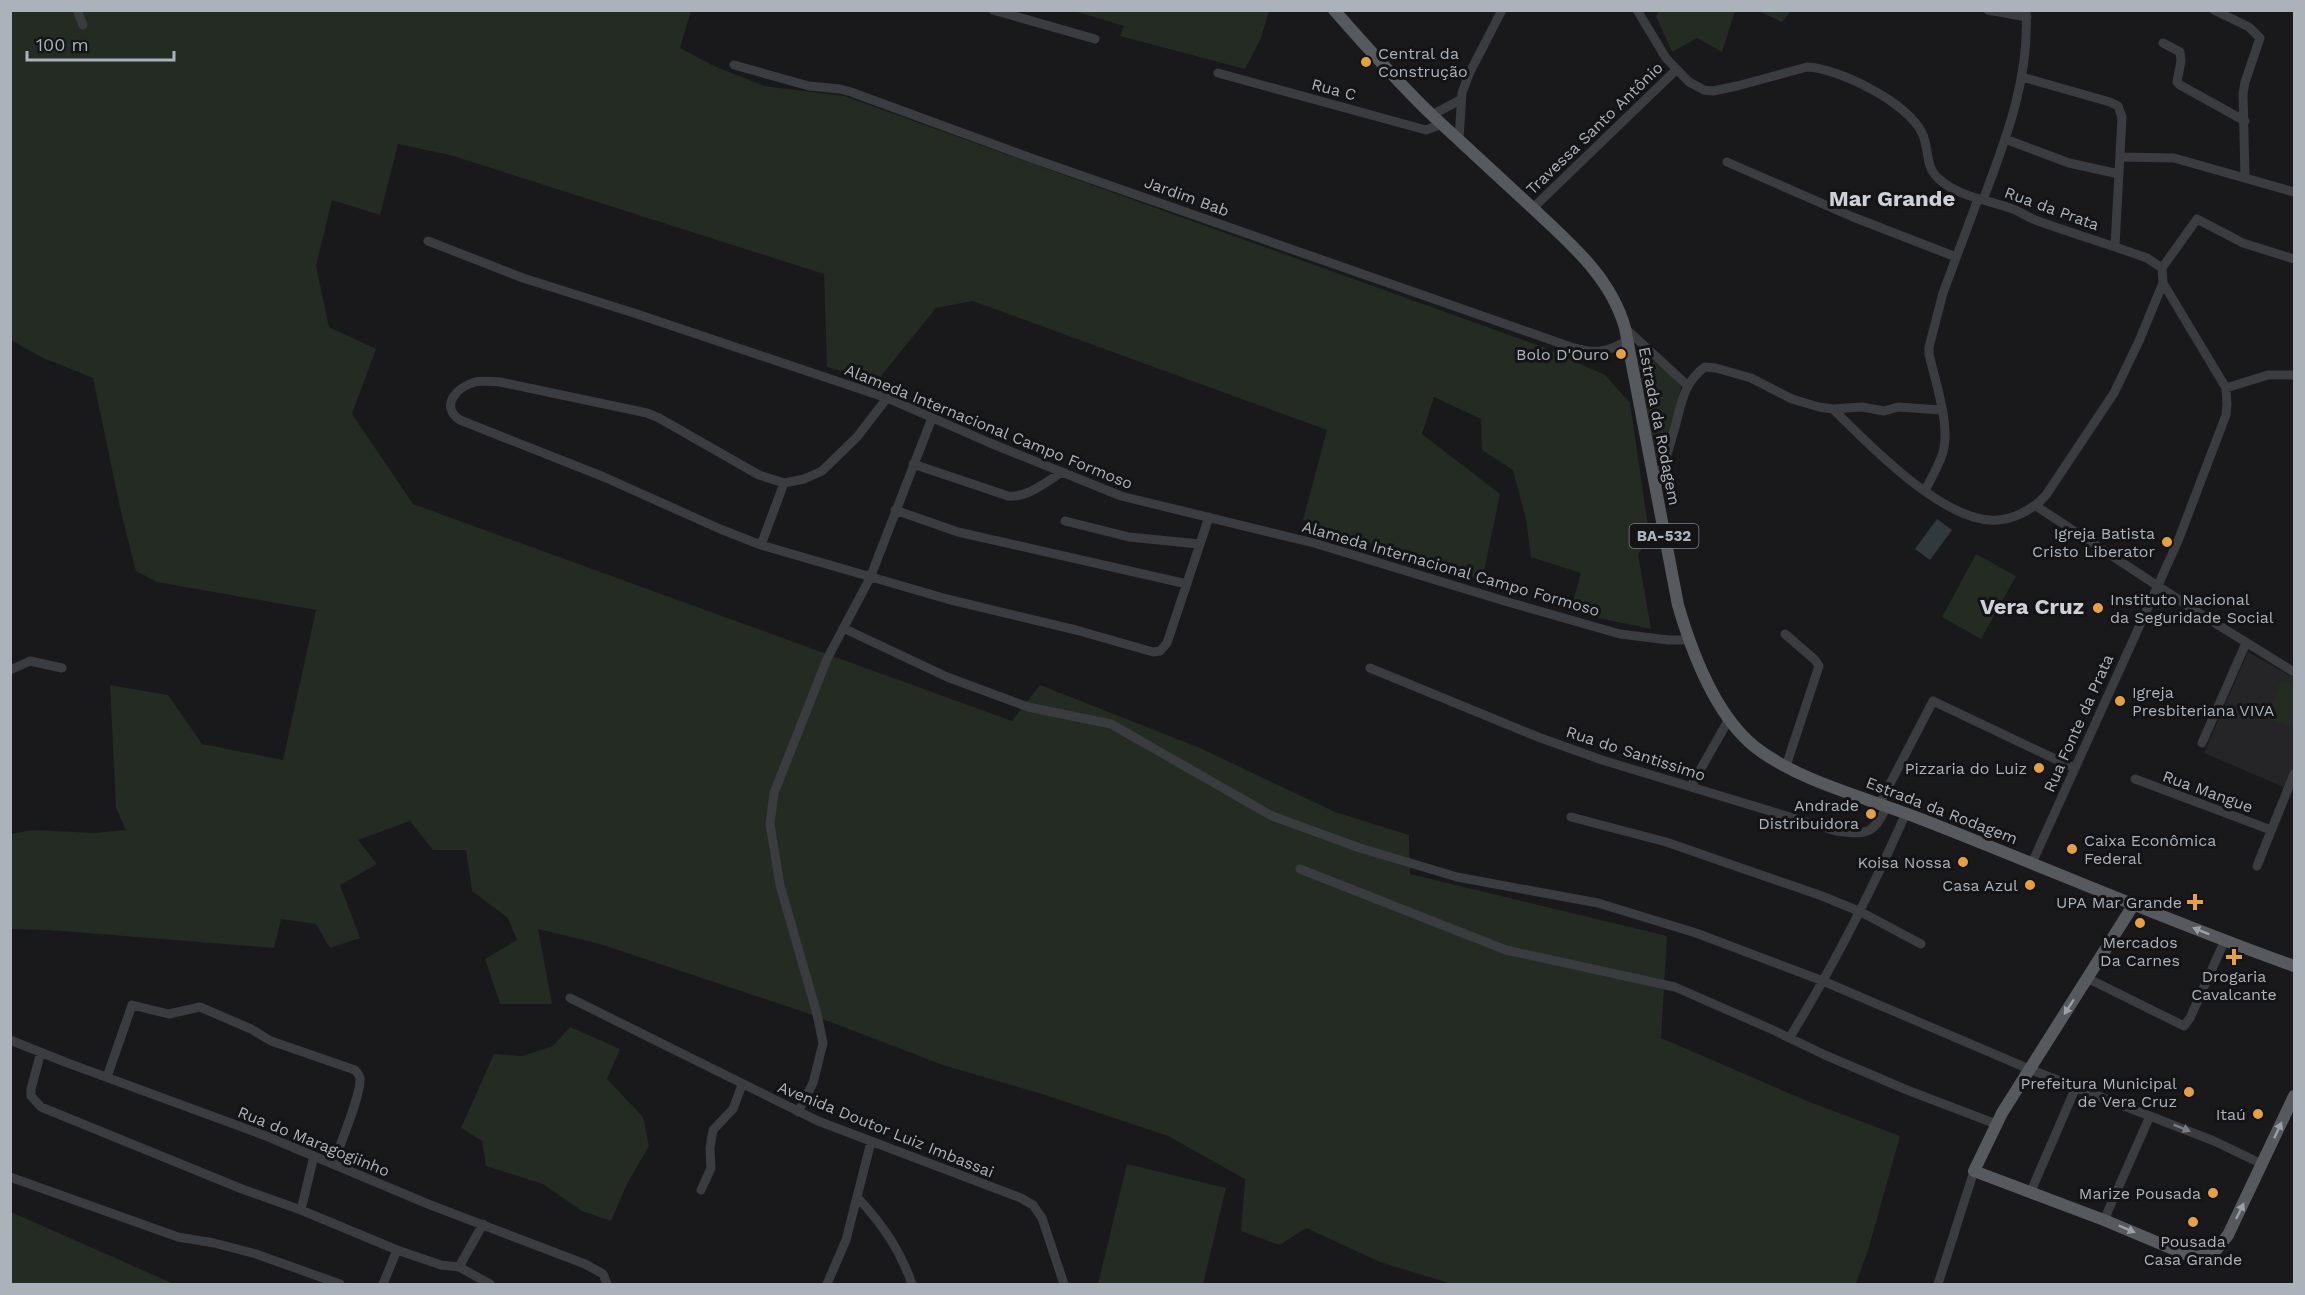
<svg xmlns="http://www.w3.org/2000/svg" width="2305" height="1295" font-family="'Work Sans',sans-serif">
<rect width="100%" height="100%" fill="#19191b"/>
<path fill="#252528" d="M2248,652L2294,678V767L2286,788L2204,753Z"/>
<path fill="#232b23" d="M1660,10H1735V11L1722,52L1697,38L1672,52L1656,16Z
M11,11H691L680,48L714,66L764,86L844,96L1543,347L1605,375L1630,403L1650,540L1638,554L1651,629L1570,612L1581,573L1531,557L1526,519L1513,470L1482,450L1481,419L1434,397L1422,434L1500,494L1482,581L1303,520L1327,430L973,301L936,308L877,381L827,367L824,274L450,155L398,144L380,215L332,200L316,266L329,327L376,349L352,414L413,504L1012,721L1040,685L1200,748L1335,812L1409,835L1410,874L1667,936L1661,1038L1807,1101L1900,1136L1869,1247L1856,1284H1452L1380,1262L1306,1228L1280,1245L1241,1231L1245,1179L1168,1136L1042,1094L943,1065L807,1013L600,944L538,929L552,1004H500L485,959L517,940L508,918L472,891L466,850H433L410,821L358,840L377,864L340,885L360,938L330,948L316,924L281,919L274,948L49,930L11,929V834L32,830L95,833L126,830L116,808L110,685L168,695L202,744L283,760L316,610L157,582L136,571L121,512L93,378L41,357L11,340Z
M1074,11L1269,10V11L1261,38L1245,69L1120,36L1124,26Z
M1759,11H1791L1782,22Z
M1637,356L1648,357L1682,383L1673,423L1661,461H1656Z
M1976,554L2016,576L1981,639L1942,617Z
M2281,680L2294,685V713L2290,726L2267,718Z
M570,1027L620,1049L607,1079L643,1117L649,1146L627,1184L611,1221L582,1211L543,1184L486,1166L482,1141L461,1128L494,1054L522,1056L553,1046Z
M1127,1164L1226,1188L1203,1284H1098Z
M10,1212H11L174,1284H11Z"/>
<path fill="#30393e" d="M1937,519L1952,530L1930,560L1915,549Z"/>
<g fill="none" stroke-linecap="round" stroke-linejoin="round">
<path stroke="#3a3c40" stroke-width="9" d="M77,10L83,25
M993,10L1095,39
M1637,10L1666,58L1689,82L1704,90L1713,91L1737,86L1807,67C1839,68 1908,103 1922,133C1930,149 1924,166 1939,179C1959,197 1985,199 2010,208C2020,211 2028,218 2038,221C2074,234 2111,245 2147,258L2162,268
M1988,10L2027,17
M2214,10L2249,27L2260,38L2245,82L2243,94L2245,178
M2163,43L2180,52L2181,61L2177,82L2180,85L2245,121
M734,65L809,86L840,89L851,92L1031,158L1571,347C1594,354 1606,353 1627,341
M1218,73L1426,130L1442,124
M2022,77L2110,102L2118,106L2122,117L2115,246
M1432,115L1460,100
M1459,139L1462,93L1469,74L1502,10
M2005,139L2069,163L2119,174
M2121,157L2174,158L2294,192
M1727,162L1853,217L1956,257
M1983,200C2006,139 2030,77 2026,10
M1533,208L1676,70
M428,241L523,278L637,314L887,398L990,443L1121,496L1314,543L1508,602L1620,634L1668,640H1688
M1625,328L1687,385
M2226,388L2268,375H2294
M887,398L857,437L822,471L804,479L784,483L759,475L659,418L647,413L500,382C493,382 483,380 475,382C457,387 439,406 460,420L604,477L720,529L761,545L947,599L1076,630L1153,652L1160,651L1167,643L1209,517
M1833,409C1868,444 1938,516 1989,520C2010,522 2033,510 2046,495L2114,393L2139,341L2163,283
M913,464L1008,496C1027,498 1046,482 1062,472
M1656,489C1662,471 1668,452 1673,434C1681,409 1681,384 1705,367L1716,368L1751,378L1792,399L1819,407L1833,409L1862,407L1884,411L1898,407L1941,410
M1925,491C1931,477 1942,462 1944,447C1949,421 1935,381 1929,354V347L1943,293L1978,199
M2036,506L2202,615L2294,672
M895,510L958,532L1187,584
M1065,521L1129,537L1199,544
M761,545L784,483
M843,628L947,677L1028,707L1111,724L1272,816L1360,848L1457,877L1598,903L1696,933L1823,981L2029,1069L2214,1141L2262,1164
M1785,634L1815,660L1819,666L1786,766
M1370,668L1538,737L1602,760L1836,831C1867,835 1873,835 1887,806
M10,670L30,661L62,668
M2202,743L2246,643
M2135,779L2271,830
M1691,786L1729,719
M1880,803L1933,701L2074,768
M1571,817L1666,842L1822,896L1861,912L1921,944
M2032,863L2178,541L2226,415L2227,405L2226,388L2163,283L2162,268L2197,219L2243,243L2294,259
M2257,866L2294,774
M1300,869L1506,950L1675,987L1773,1030L1825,1055L1907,1090L1996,1124
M2087,978L2184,1026L2190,1018L2225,940
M570,998L818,1121L1021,1198L1033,1205L1042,1218L1064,1284
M1790,1037C1834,965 1872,890 1906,813
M10,1040L65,1062L266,1136L428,1204L585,1264L603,1274L607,1284
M41,1052L31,1089V1096L41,1107L242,1189L301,1210L397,1250L441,1265L459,1267L483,1224
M107,1077L132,1005L169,1014L200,1007L251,1029L271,1041L355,1070C357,1073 359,1074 360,1078C362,1092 339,1148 333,1164
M798,1112L813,1083L823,1043L817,1014L780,885L770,824L774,793L827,659L870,578L932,418
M10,1177L178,1237L214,1243L256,1254L340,1284
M701,1190L711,1168L710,1148L713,1130L733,1109L742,1085
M2031,1191L2076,1087
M858,1198C883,1225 900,1250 912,1284
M301,1210L314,1156
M2104,1220L2150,1116
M459,1267L490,1284
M383,1284L397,1250
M827,1284L846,1240L871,1142
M1938,1284L1974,1171"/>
<path stroke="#56595e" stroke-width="12" d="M1334,10C1367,47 1399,84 1434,117C1464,145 1495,173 1525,201C1564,238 1610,274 1625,328L1678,605C1692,653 1715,715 1755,747C1801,783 1872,799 1926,821C2049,869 2170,922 2294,966
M2134,904L2002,1113L1974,1171L2104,1220L2185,1254L2196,1257L2213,1254L2228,1235L2294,1096"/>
</g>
<defs><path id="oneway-solid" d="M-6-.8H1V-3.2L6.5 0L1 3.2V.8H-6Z" transform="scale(1.5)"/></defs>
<g fill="#9ba0a7">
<use href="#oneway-solid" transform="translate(2201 931) rotate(-158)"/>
<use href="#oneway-solid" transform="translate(2069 1007) rotate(123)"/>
<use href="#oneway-solid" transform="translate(2278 1130) rotate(-65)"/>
<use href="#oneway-solid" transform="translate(2240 1211) rotate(-64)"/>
<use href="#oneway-solid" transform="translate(2127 1229) rotate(23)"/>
</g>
<use fill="#797d83" href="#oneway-solid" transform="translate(2182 1128) rotate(22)"/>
<g fill="#e5a047" stroke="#141416" stroke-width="2">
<circle cx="1366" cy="62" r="6"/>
<circle cx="1621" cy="354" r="6"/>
<circle cx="2167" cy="542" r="6"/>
<circle cx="2098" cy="608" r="6"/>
<circle cx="2120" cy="701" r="6"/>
<circle cx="2039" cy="768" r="6"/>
<circle cx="1871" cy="814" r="6"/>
<circle cx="2072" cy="849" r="6"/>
<circle cx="1963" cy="862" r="6"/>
<circle cx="2030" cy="885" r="6"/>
<path d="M2192 893h6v6h6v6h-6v6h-6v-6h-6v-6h6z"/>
<circle cx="2140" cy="923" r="6"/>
<path d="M2231 948h6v6h6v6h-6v6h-6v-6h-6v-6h6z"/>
<circle cx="2189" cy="1092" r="6"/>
<circle cx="2258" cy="1114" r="6"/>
<circle cx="2213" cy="1193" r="6"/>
<circle cx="2193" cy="1222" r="6"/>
</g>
<g text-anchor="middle" stroke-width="6" stroke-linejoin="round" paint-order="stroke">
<rect fill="#141416" stroke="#7e8388" stroke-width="1.5" x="1629.5" y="524" width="69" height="24" rx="4.5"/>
<g font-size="15" font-weight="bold" fill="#acb2b9">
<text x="1664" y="541">BA-532</text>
</g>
<g font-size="16" fill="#acb2b9" stroke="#141416" text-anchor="end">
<text x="1378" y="59" text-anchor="start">Central da<tspan x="1378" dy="18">Construção</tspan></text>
<text x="1609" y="360">Bolo D'Ouro</text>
<text x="2155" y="539">Igreja Batista<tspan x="2155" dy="18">Cristo Liberator</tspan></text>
<text x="2110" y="605" text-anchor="start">Instituto Nacional<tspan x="2110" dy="18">da Seguridade Social</tspan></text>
<text x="2132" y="698" text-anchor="start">Igreja<tspan x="2132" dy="18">Presbiteriana VIVA</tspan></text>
<text x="2027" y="774">Pizzaria do Luiz</text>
<text x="1859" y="811">Andrade<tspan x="1859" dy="18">Distribuidora</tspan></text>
<text x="2084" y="846" text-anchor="start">Caixa Econômica<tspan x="2084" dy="18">Federal</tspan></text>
<text x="1951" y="868">Koisa Nossa</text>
<text x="2018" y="891">Casa Azul</text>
<text x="2182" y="908">UPA Mar Grande</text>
<text x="2140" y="948" text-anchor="middle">Mercados<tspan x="2140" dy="18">Da Carnes</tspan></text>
<text x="2234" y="982" text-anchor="middle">Drogaria<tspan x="2234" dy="18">Cavalcante</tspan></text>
<text x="2177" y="1089">Prefeitura Municipal<tspan x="2177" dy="18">de Vera Cruz</tspan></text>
<text x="2246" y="1120">Itaú</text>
<text x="2201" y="1199">Marize Pousada</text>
<text x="2193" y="1247" text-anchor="middle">Pousada<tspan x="2193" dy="18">Casa Grande</tspan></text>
</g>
<g font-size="16" fill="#acb2b9" stroke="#141416">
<text transform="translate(1334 89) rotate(15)" y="6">Rua C</text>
<text transform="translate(1594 128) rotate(-44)" y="6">Travessa Santo Antônio</text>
<text transform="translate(1187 196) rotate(20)" y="6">Jardim Bab</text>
<text transform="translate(2052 208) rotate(20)" y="6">Rua da Prata</text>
<text transform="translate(989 426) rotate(22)" y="6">Alameda Internacional Campo Formoso</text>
<text transform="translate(1660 426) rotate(79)" y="6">Estrada da Rodagem</text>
<text transform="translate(1451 568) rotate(16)" y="6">Alameda Internacional Campo Formoso</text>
<text transform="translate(2078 723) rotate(-66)" y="6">Rua Fonte da Prata</text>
<text transform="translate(1636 753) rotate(18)" y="6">Rua do Santissimo</text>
<text transform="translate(2208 791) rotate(20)" y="6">Rua Mangue</text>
<text transform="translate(1942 810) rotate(21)" y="6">Estrada da Rodagem</text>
<text transform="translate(886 1129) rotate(22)" y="6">Avenida Doutor Luiz Imbassai</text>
<text transform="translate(314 1141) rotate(22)" y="6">Rua do Maragogiinho</text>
</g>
<g font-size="22" font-weight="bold" fill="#cdd0d6" stroke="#141416">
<text x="1892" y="206">Mar Grande</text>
<text x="2032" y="614">Vera Cruz</text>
</g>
</g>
<rect width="2305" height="1295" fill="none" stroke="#acb2b9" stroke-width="24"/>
<path d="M27 51v9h147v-9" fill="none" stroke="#acb2b9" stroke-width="3"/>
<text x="36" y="51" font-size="18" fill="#acb2b9" stroke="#141416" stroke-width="4.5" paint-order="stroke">100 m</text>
</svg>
